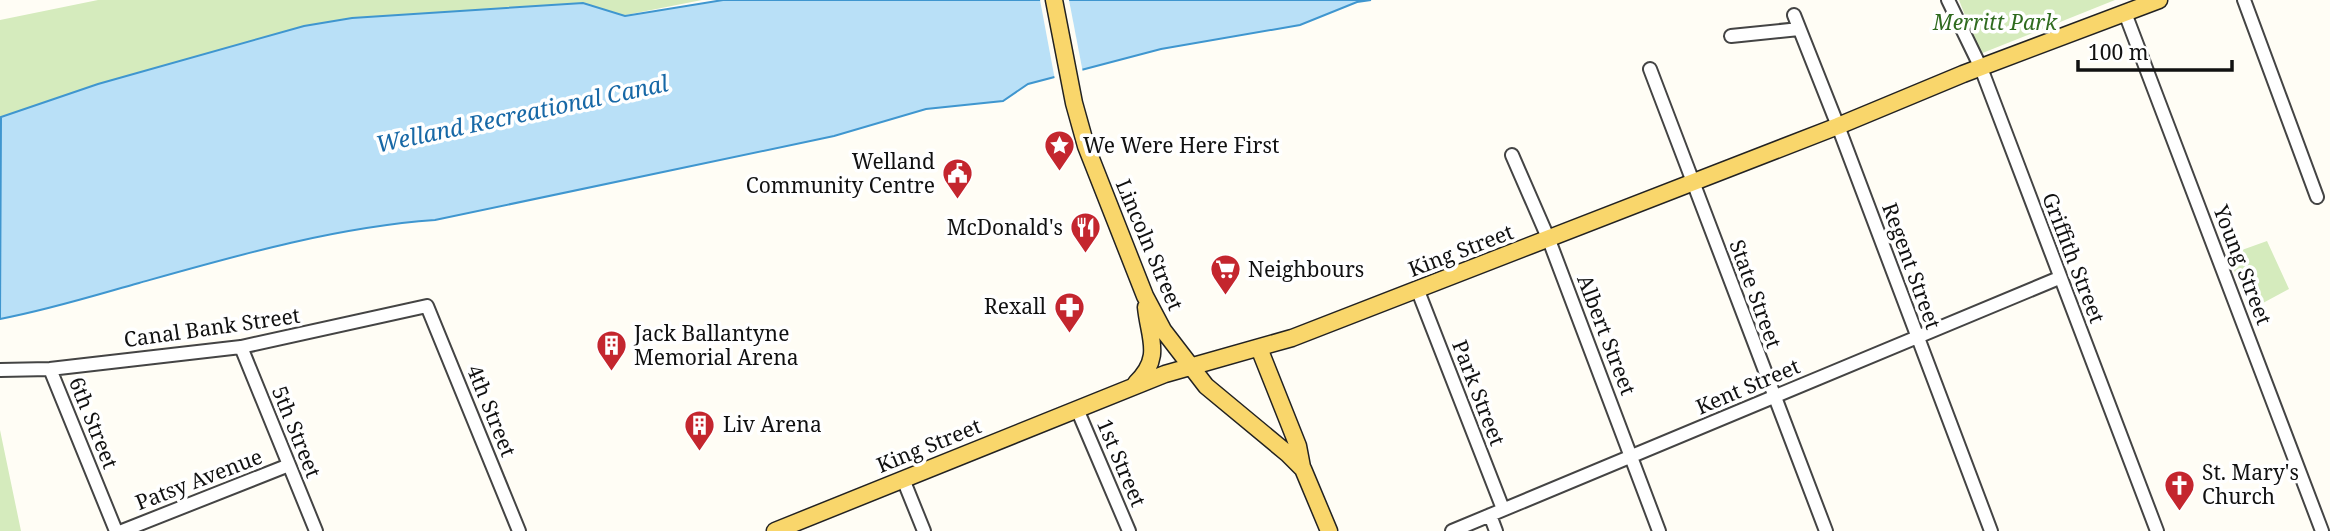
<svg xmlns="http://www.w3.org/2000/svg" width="2330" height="531" font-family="'Noto Serif',serif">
<rect width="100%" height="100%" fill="#fffdf5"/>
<path fill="#d5ebbd" d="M98,0H702L0,138V20Z
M1959,0H2115L1980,54Z
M2267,241L2289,289L2250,310L2228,255Z
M0,430L21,531H0Z"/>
<path fill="#b9e0f7" stroke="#3f96cf" stroke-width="2" d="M723,0H1371L1357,2L1300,25L1161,49L1028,84L1003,101L926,109L834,136L435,220C335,227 235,256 139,283C93,296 48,310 0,319L1,117L98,84L304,26L352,18L583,3L625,16Z"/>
<path fill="#fffdf5" d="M1040,0H1069L1083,73L1055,80Z"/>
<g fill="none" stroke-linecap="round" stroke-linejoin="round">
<defs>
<path id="minor" d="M1948,0L1981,68L2157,531
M2244,0L2317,197
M2125,13L2322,531
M1794,15L1838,126L1991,531
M1731,36L1799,29
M1650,69L1826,531
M1512,155L1549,240L1659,531
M1418,291L1503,509
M241,347L316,531
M50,369L116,531
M0,370L50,369L241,347L427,306L519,531
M1077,409L1129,531
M903,479L924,531
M1490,515L1496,531
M122,531L289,465
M1452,531L2059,278"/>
<path id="major" d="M1054,0L1074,103L1086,146L1145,296L1163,330L1206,386L1288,454L1303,469L1329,531
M1259,348L1298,446L1302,467
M1136,383C1163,357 1149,338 1146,307
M775,531L1165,374L1292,338L1838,126L1963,74L2159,0"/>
</defs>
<use href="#minor" stroke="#444" stroke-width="16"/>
<use href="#major" stroke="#222" stroke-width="19"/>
<use href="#minor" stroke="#fff" stroke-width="12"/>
<use href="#major" stroke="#f9d66b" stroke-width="16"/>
</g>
<defs>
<symbol id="sight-pin" viewBox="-11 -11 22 30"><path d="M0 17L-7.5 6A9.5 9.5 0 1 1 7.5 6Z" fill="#c4262e" stroke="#fff"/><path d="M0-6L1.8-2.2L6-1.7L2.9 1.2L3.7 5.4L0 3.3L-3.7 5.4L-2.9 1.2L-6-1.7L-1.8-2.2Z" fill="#fff"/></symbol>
<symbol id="civic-pin" viewBox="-11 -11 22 30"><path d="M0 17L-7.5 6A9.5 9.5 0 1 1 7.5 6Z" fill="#c4262e" stroke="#fff"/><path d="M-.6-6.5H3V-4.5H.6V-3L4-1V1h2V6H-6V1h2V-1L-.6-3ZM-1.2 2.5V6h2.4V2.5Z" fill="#fff"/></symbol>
<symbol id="restaurant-pin" viewBox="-11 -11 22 30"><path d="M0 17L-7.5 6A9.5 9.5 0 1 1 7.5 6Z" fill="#c4262e" stroke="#fff"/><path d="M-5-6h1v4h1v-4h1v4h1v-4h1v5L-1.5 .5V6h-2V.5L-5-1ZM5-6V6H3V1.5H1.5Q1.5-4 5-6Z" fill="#fff"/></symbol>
<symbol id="supermarket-pin" viewBox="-11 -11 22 30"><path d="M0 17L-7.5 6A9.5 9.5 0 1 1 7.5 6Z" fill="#c4262e" stroke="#fff"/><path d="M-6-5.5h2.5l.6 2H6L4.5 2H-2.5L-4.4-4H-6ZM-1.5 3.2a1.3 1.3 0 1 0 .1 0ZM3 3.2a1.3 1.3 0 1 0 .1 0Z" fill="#fff"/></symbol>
<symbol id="pharmacy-pin" viewBox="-11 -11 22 30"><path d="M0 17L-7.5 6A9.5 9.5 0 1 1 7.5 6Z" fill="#c4262e" stroke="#fff"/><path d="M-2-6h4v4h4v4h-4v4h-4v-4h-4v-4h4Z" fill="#fff"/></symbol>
<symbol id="building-pin" viewBox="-11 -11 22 30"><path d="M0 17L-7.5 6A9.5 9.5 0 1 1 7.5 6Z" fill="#c4262e" stroke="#fff"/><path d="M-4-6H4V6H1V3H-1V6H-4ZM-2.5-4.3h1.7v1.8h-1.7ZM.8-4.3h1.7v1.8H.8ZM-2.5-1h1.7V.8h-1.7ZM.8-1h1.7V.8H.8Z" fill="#fff"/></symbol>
<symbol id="church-pin" viewBox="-11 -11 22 30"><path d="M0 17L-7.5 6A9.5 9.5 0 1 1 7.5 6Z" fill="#c4262e" stroke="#fff"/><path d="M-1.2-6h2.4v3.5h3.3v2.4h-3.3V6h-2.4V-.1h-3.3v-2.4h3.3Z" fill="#fff"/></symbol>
</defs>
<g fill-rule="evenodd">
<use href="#sight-pin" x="1042" y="128" width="35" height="47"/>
<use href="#civic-pin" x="940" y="156" width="35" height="47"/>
<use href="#restaurant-pin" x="1068" y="210" width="35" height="47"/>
<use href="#supermarket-pin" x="1208" y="252" width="35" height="47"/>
<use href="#pharmacy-pin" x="1052" y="290" width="35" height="47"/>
<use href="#building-pin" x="594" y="328" width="35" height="47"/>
<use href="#building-pin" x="682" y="408" width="35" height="47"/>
<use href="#church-pin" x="2162" y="468" width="35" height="47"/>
</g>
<g text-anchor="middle" stroke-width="7" stroke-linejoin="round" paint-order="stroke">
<g font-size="21" font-style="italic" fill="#2f6b1f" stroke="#fff">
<text x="1995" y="30">Merritt Park</text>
</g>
<g font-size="21" fill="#111" stroke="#fff" text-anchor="start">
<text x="1083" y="153">We Were Here First</text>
<text x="935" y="169" text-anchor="end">Welland<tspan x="935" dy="24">Community Centre</tspan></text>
<text x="1063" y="235" text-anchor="end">McDonald's</text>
<text x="1248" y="277">Neighbours</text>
<text x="1046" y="314" text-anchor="end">Rexall</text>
<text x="634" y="341">Jack Ballantyne<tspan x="634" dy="24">Memorial Arena</tspan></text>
<text x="723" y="432">Liv Arena</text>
<text x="2202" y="480">St. Mary's<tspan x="2202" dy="24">Church</tspan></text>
</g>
<g font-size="21" fill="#111" stroke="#fff">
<text transform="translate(1149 245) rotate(67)" y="7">Lincoln Street</text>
<text transform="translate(1461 251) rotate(-21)" y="7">King Street</text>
<text transform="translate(2073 258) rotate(69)" y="7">Griffith Street</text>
<text transform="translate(2242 265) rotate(69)" y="7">Young Street</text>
<text transform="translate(1911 266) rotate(70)" y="7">Regent Street</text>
<text transform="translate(1755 294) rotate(70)" y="7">State Street</text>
<text transform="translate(212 328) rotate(-8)" y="7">Canal Bank Street</text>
<text transform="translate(1606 335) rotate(69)" y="7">Albert Street</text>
<text transform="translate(1748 387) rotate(-23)" y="7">Kent Street</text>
<text transform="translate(1478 393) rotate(69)" y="7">Park Street</text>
<text transform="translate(491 411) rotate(68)" y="7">4th Street</text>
<text transform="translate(93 423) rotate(68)" y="7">6th Street</text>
<text transform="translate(296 432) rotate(68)" y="7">5th Street</text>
<text transform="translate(929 446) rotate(-22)" y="7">King Street</text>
<text transform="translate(1121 463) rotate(67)" y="7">1st Street</text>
<text transform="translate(199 480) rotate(-21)" y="7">Patsy Avenue</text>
</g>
<g font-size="23" font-style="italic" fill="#1768a6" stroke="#fff">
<text transform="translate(522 114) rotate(-12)" y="8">Welland Recreational Canal</text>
</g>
</g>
<path d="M2078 60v10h154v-10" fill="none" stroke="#111111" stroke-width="3.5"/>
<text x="2088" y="60" font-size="21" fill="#111111" stroke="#ffffff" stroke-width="5" paint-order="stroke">100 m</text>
</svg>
